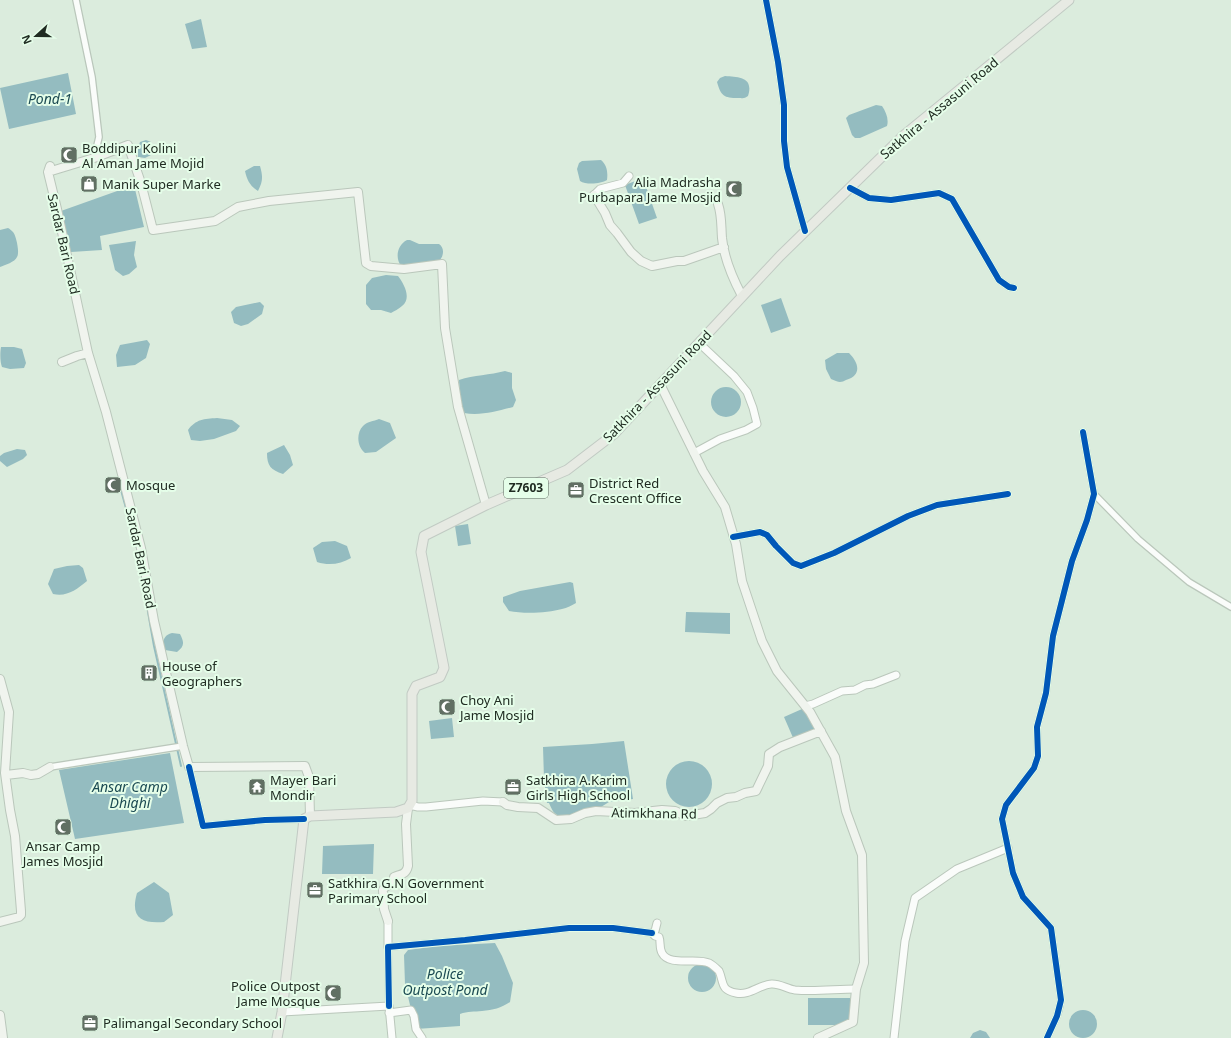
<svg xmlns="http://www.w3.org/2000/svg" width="1231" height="1038" font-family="'Noto Sans',sans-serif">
<rect width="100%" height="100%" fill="#dbecdd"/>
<path fill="#94bcc0" d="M201,19L207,47L192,49L185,24Z
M68,73L76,114L9,129L0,88Z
M725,76C739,77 754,77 748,96C744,99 743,98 738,98C724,98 721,96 717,82L720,78Z
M876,105L882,106C886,112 889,119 887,126L860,138H855L852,135L846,118L849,115Z
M146,140L151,142L153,149L151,155L145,158L138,157V148L140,142Z
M601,160C607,165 608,172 607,180C601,184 586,185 580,181L577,169L579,163L582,161Z
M254,166H260C263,177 263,181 258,191C250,186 247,180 245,171Z
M643,178L657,218L639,224L625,185Z
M134,185L144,227L100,236L102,250L71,252L61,211Z
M8,228C10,229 11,230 13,232C16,235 20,253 17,257C15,262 5,265 0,267V230Z
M407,240H410L419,244H439C445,248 444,257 438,262L401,266C395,258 397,245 407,240Z
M136,241L134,255L137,267L129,274L123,276L115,270L109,245Z
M386,275L398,276C404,284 412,298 402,306C399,309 394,311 391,313L381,310H371L366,304V285L372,278Z
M781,298L791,326L771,333L761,305Z
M260,302L264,306L262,314L248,324L241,326L234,323L231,312L236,307Z
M147,340L150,344L146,358L135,365L117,367L116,355L120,345Z
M1,347H14L22,349L26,363L24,368L10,369L2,367C0,362 0,353 1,347Z
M837,353H849C859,363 862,375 846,380C844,381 842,382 840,382C838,382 834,380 831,379L826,369L825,360Z
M505,371L512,373V388L516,400L513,407C497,411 481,416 464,413L460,400L459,380C474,375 490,375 505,371Z
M711 402a15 15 0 1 1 30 0a15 15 0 1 1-30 0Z
M217,418L232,420L240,426L236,431L214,439L200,441L191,440L188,430C196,419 204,419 217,418Z
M379,419L390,423L396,438L376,452L365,453C357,447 356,433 363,426C366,422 374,421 379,419Z
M284,445L290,455L293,465L283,474C271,470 267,466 267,453Z
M17,449L25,450L27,455L23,459L7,467L0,461V456L4,453Z
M468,524L471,544L458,546L455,526Z
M335,541L347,546L351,558C341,564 329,566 317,562L313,548L322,542Z
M79,565L83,568L87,581C76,590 67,597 53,594L48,584L54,569L67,566Z
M570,582L573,583L576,603C572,605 567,608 562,609C548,613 524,614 509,611L503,602V597L520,591Z
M686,612L730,613V634L685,632Z
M172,633L180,634C184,642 185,646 177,652L165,650L162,645C164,638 165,635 172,633Z
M802,709L807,713L815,730L794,740L784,717Z
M452,718L454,737L431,739L429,721Z
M624,741L633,799L609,802L601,807L562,817C554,815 552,810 549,803H547L544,779L543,747L592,744Z
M170,753L184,823L75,839L59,770Z
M666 784a23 23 0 1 1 46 0a23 23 0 1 1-46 0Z
M374,844L373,874H322L323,846Z
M154,882L169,893L173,915L164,922C141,924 130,917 137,893Z
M495,943L502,956L513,983L510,1002C501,1008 493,1010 482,1011C474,1012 468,1011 460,1014V1026L416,1029L415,1013L410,1005L405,984L404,955L408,950L438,946Z
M688 978a14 14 0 1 1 28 0a14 14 0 1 1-28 0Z
M808,998H850V1025H808Z
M1069 1024a14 14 0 1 1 28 0a14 14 0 1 1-28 0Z
M980,1030L986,1032L990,1038H970L973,1033Z"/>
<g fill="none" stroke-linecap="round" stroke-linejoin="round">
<path stroke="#94bcc0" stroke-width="2" d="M122,487L121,490L137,548L144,588
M147,606L154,646L181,766
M1053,1031C1059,1019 1066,1006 1062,992"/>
<defs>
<path id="minor" d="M76,0L92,77L99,137L94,158
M766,0L778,62L784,105V141L787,167L805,231
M850,188L869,198L891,200L939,193L952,199L999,280L1009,287L1014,288
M1094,494L1138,539L1189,582L1231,607
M733,537L760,532L767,535L776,546L793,563L801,566L834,553L908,516L937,505L1008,494
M50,767L183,746
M189,767L203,826L265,820L304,819
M389,1006L388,947L465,940L569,928H613L652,933
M1047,1038L1057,1016L1061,1000L1051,928L1023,897L1013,873L1002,819L1006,805L1034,768L1038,756L1037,727L1046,693L1053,636L1072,561L1087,520L1094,494L1083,432"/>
<path id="tertiary" d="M594,195L600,189L623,183L629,176
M694,453L720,439L746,430L757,424L753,408L747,392L734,376L699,343
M805,706L813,704L842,691L855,690L865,685L873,684L896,675
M409,805L418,807H426L483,801L503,802
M657,923L655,931L652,933L655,936L659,937C661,942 659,948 662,953C669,967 697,957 709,963C713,965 716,968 719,971C724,982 720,990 736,993C749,996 759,985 771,984C779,983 787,989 795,990C815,992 836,989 856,989
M388,947V921
M282,1012L389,1006L392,1038
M389,1013L411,1010L414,1016L416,1029L422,1038
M894,1038L905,941L915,898L957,869L1008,848"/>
<path id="secondary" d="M50,166L48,172L57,209L88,353L106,412L141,548L154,621L183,746L189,767L305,766L309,777L310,816
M48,172L94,158L128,145L141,183L153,230L215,221L238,207L269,201L358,192L366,263L371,266L404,269L442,264L445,328L458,407L486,505
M594,195L605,213L610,225L617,233L631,252L641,261L652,266L677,261H684L724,247
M718,204C722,216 721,225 722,238C724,258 733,279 742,296
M62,362L77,356L88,353
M660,384L703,471L725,507L736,544L742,581L762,641L777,671L810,712L835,757L846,811L862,855L864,963L856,989L853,1022L818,1038
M0,679L9,712L5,773L10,810L15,836L21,911V915L19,917L0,922
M6,775L23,773L31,775L38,774L50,767
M503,802L507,805L518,807L538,808L556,820L571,819L585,813L596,811L635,813L662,810L675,811L686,816L705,813L711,809L717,803L727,798L736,797L745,793L756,791L768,766L769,754L780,747L821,731
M388,921L384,909L383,890L385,887L394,883V877C401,874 406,875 408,866L406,824L408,808
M0,1015L3,1038"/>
<path id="primary" d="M277,1038L282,1012L304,819L310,816L396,812L408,808L412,801V694L416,686L440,677L444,668L421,552L424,536L486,505L567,470L614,434L780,256L903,136L1069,0"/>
</defs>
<use href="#minor" stroke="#bac7bb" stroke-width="8"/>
<use href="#tertiary" stroke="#bac7bb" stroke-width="9"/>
<use href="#secondary" stroke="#bac7bb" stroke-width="10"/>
<use href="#primary" stroke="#c1cac3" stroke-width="11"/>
<use href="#minor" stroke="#fafcfa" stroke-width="5.5"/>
<use href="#tertiary" stroke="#fafcfa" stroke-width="7"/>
<use href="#secondary" stroke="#f0f4ee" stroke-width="8"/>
<use href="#primary" stroke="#e7eae3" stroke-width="9"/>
<defs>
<path id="cycleway" d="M766,0L778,62L784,105V141L787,167L805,231
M850,188L869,198L891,200L939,193L952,199L999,280L1009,287L1014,288
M733,537L760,532L767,535L776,546L793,563L801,566L834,553L908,516L937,505L1008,494
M189,767L203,826L265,820L304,819
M389,1006L388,947L465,940L569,928H613L652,933
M1047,1038L1057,1016L1061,1000L1051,928L1023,897L1013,873L1002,819L1006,805L1034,768L1038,756L1037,727L1046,693L1053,636L1072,561L1087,520L1094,494L1083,432"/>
</defs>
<use href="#cycleway" stroke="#e5fee9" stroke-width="8"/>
<use href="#cycleway" stroke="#0057b8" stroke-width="6"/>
</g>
<defs>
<symbol id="mosque-square" viewBox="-11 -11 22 22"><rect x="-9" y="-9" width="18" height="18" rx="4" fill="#616f63" stroke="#e5fee9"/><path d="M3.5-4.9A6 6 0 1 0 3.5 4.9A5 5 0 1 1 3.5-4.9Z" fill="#fff"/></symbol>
<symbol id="shop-square" viewBox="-11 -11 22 22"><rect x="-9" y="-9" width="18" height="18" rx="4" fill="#616f63" stroke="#e5fee9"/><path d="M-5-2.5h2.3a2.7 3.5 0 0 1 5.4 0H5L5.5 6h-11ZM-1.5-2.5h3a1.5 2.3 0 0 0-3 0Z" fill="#fff"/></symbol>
<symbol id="office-square" viewBox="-11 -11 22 22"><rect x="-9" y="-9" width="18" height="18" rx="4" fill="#616f63" stroke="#e5fee9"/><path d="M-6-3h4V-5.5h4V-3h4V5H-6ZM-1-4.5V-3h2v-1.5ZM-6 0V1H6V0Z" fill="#fff"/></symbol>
<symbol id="building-square" viewBox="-11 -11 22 22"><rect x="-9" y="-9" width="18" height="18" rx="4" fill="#616f63" stroke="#e5fee9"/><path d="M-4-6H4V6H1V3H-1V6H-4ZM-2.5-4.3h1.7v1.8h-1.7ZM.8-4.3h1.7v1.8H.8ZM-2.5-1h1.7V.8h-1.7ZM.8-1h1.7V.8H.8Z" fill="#fff"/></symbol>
<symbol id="temple-square" viewBox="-11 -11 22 22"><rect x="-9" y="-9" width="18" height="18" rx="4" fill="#616f63" stroke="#e5fee9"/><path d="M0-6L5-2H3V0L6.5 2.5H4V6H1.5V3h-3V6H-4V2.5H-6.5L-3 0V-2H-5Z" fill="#fff"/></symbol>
</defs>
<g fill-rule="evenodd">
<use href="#mosque-square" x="59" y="145" width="20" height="20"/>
<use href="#shop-square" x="79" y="174" width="20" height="20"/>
<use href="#mosque-square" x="724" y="179" width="20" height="20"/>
<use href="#mosque-square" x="103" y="475" width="20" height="20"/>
<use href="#office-square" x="566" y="480" width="20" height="20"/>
<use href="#building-square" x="139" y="663" width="20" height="20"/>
<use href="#mosque-square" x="437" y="697" width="20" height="20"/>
<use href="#temple-square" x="247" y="777" width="20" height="20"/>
<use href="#office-square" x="503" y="777" width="20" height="20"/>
<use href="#mosque-square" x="53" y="817" width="20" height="20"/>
<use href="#office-square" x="305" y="880" width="20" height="20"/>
<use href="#mosque-square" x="323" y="983" width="20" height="20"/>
<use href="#office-square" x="80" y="1013" width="20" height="20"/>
</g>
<g text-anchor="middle" stroke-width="4" stroke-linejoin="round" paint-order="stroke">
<rect fill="#e5fee9" stroke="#5b6b5e" stroke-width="1" x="504" y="478" width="44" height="20" rx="3"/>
<g font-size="12" font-weight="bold" fill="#202c22">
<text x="526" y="492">Z7603</text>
</g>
<g font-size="13" fill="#202c22" stroke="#e5fee9">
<text transform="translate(939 108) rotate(-40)" y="5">Satkhira - Assasuni Road</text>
<text transform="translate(64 244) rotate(77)" y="5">Sardar Bari Road</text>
<text transform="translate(657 386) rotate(-46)" y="5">Satkhira - Assasuni Road</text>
<text transform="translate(141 558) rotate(78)" y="5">Sardar Bari Road</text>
<text transform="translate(654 813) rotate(1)" y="5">Atimkhana Rd</text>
</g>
<g font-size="13" fill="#202c22" stroke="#e5fee9" text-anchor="start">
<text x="82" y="153">Boddipur Kolini<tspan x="82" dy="15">Al Aman Jame Mojid</tspan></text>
<text x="721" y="187" text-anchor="end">Alia Madrasha<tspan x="721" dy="15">Purbapara Jame Mosjid</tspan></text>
<text x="102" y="189">Manik Super Marke</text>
<text x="589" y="488">District Red<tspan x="589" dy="15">Crescent Office</tspan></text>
<text x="126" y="490">Mosque</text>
<text x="162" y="671">House of<tspan x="162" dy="15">Geographers</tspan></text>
<text x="460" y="705">Choy Ani<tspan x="460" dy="15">Jame Mosjid</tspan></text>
<text x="270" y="785">Mayer Bari<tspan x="270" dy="15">Mondir</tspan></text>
<text x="526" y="785">Satkhira A.Karim<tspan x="526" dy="15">Girls High School</tspan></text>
<text x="63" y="851" text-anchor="middle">Ansar Camp<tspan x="63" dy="15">James Mosjid</tspan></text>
<text x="328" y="888">Satkhira G.N Government<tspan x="328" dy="15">Parimary School</tspan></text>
<text x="320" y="991" text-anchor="end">Police Outpost<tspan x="320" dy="15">Jame Mosque</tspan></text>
<text x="103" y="1028">Palimangal Secondary School</text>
</g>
<g font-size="14" font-style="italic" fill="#1b4a52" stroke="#e5fee9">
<text x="50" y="104">Pond-1</text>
<text x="130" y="792">Ansar Camp<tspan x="130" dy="16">Dhighi</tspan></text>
<text x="445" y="979">Police<tspan x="445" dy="16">Outpost Pond</tspan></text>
</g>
</g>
<g transform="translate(36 36) rotate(249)" stroke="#e5fee9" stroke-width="3" paint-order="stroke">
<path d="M0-3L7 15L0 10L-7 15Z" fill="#202c22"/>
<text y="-6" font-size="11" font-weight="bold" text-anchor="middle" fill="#202c22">N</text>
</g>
</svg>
